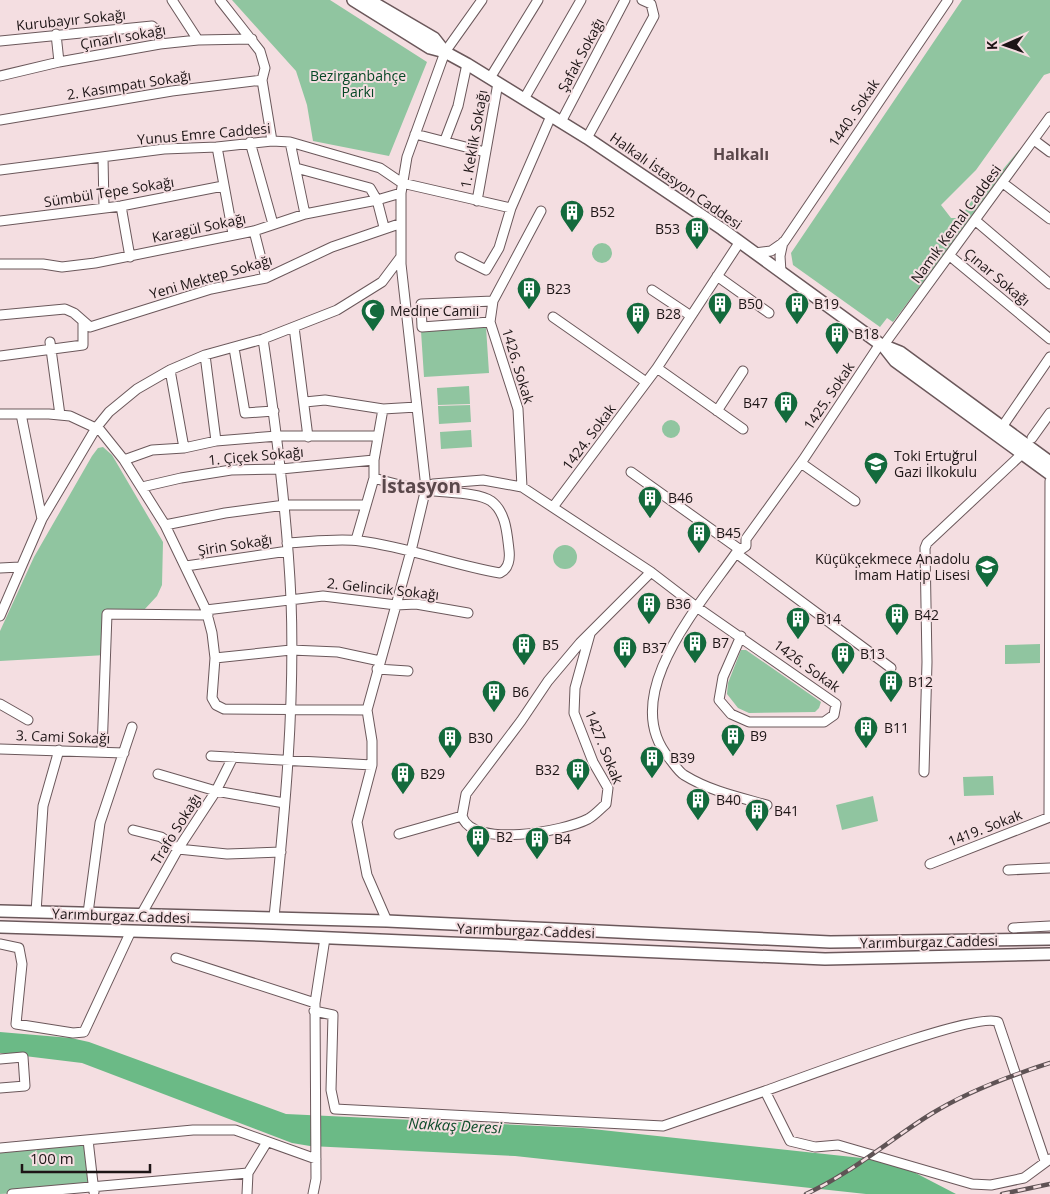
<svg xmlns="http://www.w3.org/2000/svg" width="1050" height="1194" font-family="'Open Sans',sans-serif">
<rect width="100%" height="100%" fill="#f4dee1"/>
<path fill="#90c5a0" d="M232,0H330L427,62L389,156L313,141L307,105L296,71Z
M962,0H1050V73L1044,75L976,170L941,205L951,218H960L979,190L1000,173L1019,150L1022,152L893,322L887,318L880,327L793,265L791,253Z
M592 253a10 10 0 1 1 20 0a10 10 0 1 1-20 0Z
M486,327L489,373L424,377L421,331Z
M469,386L470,404L438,405L437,388Z
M470,405L471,422L439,424L438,406Z
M662 429a9 9 0 1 1 18 0a9 9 0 1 1-18 0Z
M471,430L472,447L441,449L440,432Z
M103,447L112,455L163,542L162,585L157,596L144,610L109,613L106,655L0,661V631L34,557L92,456L98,448Z
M553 557a12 12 0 1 1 24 0a12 12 0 1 1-24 0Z
M1040,644V663L1005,664V645Z
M741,650H746L821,702L819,708L815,712L749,713L738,708L727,694L728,683Z
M993,776L994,795L964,796L963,777Z
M873,796L878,821L842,830L836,805Z
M87,1145L88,1189L0,1194V1151Z"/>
<path fill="#6bba86" d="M0,1032L71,1038L89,1042L286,1114L583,1128L871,1159L904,1167L956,1194H866L515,1156L310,1146L292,1143L82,1063L0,1053Z"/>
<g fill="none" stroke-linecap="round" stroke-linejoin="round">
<defs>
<path id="minor" d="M172,0L198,40
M220,0L260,51L265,68L262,80L272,141
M56,34L59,62
M0,41L152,26L159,32L160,44
M0,76L59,62L160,44L198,40L252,39
M490,78L538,0
M524,99L581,0
M0,120L172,91L262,80
M561,122L625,0
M415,134L485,152
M587,138L654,16L651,4L642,0
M445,140L458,106L467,64
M1034,140L1050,152
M250,142L273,224
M290,142L305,214
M217,147L233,234
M103,157L104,208
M296,168L370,188L377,200L384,227
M0,170L164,149L217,147L272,141L290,142L380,168L402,183L511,208
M1003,183L1050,219
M477,201L498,83
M121,206L130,257
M0,221L121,206L223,186
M976,221L1050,284
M254,231L266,278
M755,253L771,251L784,242L948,0
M950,256L1050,339
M460,257L486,270L499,248L511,208L551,116
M0,264H43L62,267L95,263L254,231L305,214L377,200L401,193
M781,272L780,256L783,242
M717,276L769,313
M652,290L691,316
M0,315L65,309L74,313L90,327L211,289L266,278L332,247L399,224
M553,317L646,382
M490,322L422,327L421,304L493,301
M294,327L308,437
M263,339C276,426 287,512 291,599C295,705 285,812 274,917
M50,342L60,415
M883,346L1050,117
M234,348L245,413L274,411
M205,355L216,441
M0,356L83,345V323
M657,368L743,429
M170,370L184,448
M305,402L325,400L383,409L417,407
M717,411L743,371
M0,414H49L70,416L100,430L124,460L165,525L206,610L212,633L215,658L212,698L216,705L224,709L367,710
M21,414L42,519
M1002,427L1050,357
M1032,438L1050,413
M124,460L152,450L184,448L216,441L277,436H378
M801,463L855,501
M631,472L739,549
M433,484L483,480L522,487L651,572L698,608L836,704L834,715L824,722H749L731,714L719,700L723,677L741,636
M142,487L181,478L231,470L281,469L374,460
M522,487L518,409L490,322L493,301L541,211
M553,507L657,368L739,243
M165,525L225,513L285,505H366
M746,539V546L736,553C700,605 617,696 669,758C674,764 678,771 684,775C710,791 738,797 767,805
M746,539L803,460L880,344
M356,540L374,478
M287,543C311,542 337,538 360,541C408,547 453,565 500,573C509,569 510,558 509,550C507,533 506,512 491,501C478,492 443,493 427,490C409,488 391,483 374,478V460L383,409
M736,553L891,668
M186,566L288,551
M0,568L20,567
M206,610L323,596L396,605L416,604L468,613
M0,616L42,519L96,428L109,412L137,389L170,370L205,355L263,339L337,310L382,282L400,258
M590,634L575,688L574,713L593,762L608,788L606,804C600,809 595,815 588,819C565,831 472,849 462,816L466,794L521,721L548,681L580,643L651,572
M215,658L291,650L338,652L380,661
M377,669L408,671
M0,704L28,720
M0,749L124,753
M102,751L107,614L208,615
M211,756L372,765
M924,772L927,662L925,548L927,543L1022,454
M158,774L216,791L284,803
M1049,817L1050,481
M133,830L161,837L178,849L227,854L281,852
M399,834L462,816
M930,864L1050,817
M1008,870L1050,868
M36,912L43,806L59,750
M88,913L100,823L132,727
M141,915L178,849L216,791L233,757
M387,921L367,875L357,822L372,765V741L367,710L411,551L426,488L401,264V193L407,157L445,52L482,0
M1013,928L1050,926
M0,944L19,948L22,964L16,1024L73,1033L84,1032L131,931
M176,958L315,1003
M314,1011L333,1015L331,1090L335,1109L663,1126L765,1091L790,1141L815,1147L838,1145L972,1184L991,1185L1024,1178L1050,1159
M0,1059L23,1057L25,1086L0,1088
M765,1091C797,1080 979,1010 998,1022L1045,1161
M88,1140L94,1192
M0,1148L193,1130H235L316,1159
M12,1194L248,1173
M247,1194L248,1173L267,1142
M313,1194L316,1179L315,1003L325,938"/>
<path id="major" d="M353,0L430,48L445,52L467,64L587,138L722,229L880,344L900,352L1050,462
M369,0L434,38L445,52
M884,347L895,361L1050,474
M0,911L387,921L830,942L1050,939
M0,927L261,935L825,959L1050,954"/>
</defs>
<use href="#minor" stroke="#6b585b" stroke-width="11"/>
<use href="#major" stroke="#6b585b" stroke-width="14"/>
<use href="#minor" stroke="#fff" stroke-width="9"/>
<use href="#major" stroke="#fff" stroke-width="11"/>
<defs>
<path id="rail" d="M806,1194C852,1173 889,1140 931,1114C968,1091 1009,1076 1050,1063
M1002,1194L1050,1184"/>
</defs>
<use href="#rail" stroke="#5f5355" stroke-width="4.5"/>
<use href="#rail" stroke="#f4dee1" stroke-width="2.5" stroke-dasharray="8" stroke-linecap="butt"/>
</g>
<defs>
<symbol id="building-pin" viewBox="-11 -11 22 30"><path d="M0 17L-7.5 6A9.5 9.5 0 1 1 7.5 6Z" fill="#136a3c" stroke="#f4dee1"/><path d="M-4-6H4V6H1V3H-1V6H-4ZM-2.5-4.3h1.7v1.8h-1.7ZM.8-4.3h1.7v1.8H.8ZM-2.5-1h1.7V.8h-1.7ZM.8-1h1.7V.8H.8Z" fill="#fff"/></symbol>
<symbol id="mosque-pin" viewBox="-11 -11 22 30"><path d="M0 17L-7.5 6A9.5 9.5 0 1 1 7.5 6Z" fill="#136a3c" stroke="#f4dee1"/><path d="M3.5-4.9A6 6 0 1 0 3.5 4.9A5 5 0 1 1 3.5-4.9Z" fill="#fff"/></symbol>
<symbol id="school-pin" viewBox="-11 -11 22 30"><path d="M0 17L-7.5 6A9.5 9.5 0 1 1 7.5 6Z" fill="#136a3c" stroke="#f4dee1"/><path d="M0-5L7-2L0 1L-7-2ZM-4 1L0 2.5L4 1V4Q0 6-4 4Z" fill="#fff"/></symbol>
</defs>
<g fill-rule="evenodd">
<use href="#building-pin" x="558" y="198" width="28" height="38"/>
<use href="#building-pin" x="683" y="215" width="28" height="38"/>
<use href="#building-pin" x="515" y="275" width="28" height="38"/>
<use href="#building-pin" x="706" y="290" width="28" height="38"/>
<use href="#building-pin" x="783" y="290" width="28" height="38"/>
<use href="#mosque-pin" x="359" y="297" width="28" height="38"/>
<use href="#building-pin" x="624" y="300" width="28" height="38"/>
<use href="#building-pin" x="823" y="320" width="28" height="38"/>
<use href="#building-pin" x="772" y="389" width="28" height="38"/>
<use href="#school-pin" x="862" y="450" width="28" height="38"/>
<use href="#building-pin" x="636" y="484" width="28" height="38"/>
<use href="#building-pin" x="685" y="519" width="28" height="38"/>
<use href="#school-pin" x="973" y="553" width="28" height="38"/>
<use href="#building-pin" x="635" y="590" width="28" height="38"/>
<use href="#building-pin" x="883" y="601" width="28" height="38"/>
<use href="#building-pin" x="784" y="605" width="28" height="38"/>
<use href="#building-pin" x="681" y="629" width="28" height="38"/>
<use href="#building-pin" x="510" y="631" width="28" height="38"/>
<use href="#building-pin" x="611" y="634" width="28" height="38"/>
<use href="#building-pin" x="829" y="640" width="28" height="38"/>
<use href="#building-pin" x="877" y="668" width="28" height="38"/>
<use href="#building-pin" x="480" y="678" width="28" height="38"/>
<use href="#building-pin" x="852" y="714" width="28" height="38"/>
<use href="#building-pin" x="719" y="722" width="28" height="38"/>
<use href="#building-pin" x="436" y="724" width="28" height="38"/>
<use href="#building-pin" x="638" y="744" width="28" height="38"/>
<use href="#building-pin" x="564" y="756" width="28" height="38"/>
<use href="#building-pin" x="389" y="760" width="28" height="38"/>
<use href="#building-pin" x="684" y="786" width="28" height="38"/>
<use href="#building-pin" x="743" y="797" width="28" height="38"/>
<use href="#building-pin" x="464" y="823" width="28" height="38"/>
<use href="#building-pin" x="523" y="825" width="28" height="38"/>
</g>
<g text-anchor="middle" stroke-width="4" stroke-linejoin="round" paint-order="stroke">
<g font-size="14" fill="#1d1516" stroke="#f4dee1">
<text transform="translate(71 20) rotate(-6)" y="5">Kurubayır Sokağı</text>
<text transform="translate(123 37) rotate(-10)" y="5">Çınarlı sokağı</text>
<text transform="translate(581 55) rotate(-62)" y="5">Şafak Sokağı</text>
<text transform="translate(129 85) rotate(-9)" y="5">2. Kasımpatı Sokağı</text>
<text transform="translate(854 113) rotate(-56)" y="5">1440. Sokak</text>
<text transform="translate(204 134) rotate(-5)" y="5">Yunus Emre Caddesi</text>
<text transform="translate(474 139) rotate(-80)" y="5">1. Keklik Sokağı</text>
<text transform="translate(676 181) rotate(35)" y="5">Halkalı İstasyon Caddesi</text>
<text transform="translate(109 192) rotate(-9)" y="5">Sümbül Tepe Sokağı</text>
<text transform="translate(956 224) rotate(-54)" y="5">Namık Kemal Caddesi</text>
<text transform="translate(199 228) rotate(-12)" y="5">Karagül Sokağı</text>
<text transform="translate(211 277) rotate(-16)" y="5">Yeni Mektep Sokağı</text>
<text transform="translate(997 277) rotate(40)" y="5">Çınar Sokağı</text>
<text transform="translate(518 366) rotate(73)" y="5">1426. Sokak</text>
<text transform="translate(829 396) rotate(-56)" y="5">1425. Sokak</text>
<text transform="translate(589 437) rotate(-53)" y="5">1424. Sokak</text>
<text transform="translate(256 456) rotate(-5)" y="5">1. Çiçek Sokağı</text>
<text transform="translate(235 545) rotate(-9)" y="5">Şirin Sokağı</text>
<text transform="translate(383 589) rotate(6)" y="5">2. Gelincik Sokağı</text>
<text transform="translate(807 666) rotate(36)" y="5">1426. Sokak</text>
<text transform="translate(63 737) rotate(2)" y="5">3. Cami Sokağı</text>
<text transform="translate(604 747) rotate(68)" y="5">1427. Sokak</text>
<text transform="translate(985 828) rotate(-21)" y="5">1419. Sokak</text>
<text transform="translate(176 829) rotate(-58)" y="5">Trafo Sokağı</text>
<text transform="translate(121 916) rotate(2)" y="5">Yarımburgaz Caddesi</text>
<text transform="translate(526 931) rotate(2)" y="5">Yarımburgaz Caddesi</text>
<text transform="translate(929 942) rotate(-1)" y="5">Yarımburgaz Caddesi</text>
</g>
<g font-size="14" fill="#064725" stroke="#f4dee1">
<text x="358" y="81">Bezirganbahçe<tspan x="358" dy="16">Parkı</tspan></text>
</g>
<g font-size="14" fill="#1d1516" stroke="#f4dee1" text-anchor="start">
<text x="590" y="217">B52</text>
<text x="680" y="234" text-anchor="end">B53</text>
<text x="546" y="294">B23</text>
<text x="738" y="309">B50</text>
<text x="814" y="309">B19</text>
<text x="390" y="316">Medine Camii</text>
<text x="656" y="319">B28</text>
<text x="854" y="339">B18</text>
<text x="768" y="408" text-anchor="end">B47</text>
<text x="894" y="461">Toki Ertuğrul<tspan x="894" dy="16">Gazi İlkokulu</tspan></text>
<text x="668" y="503">B46</text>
<text x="716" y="538">B45</text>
<text x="970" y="564" text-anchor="end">Küçükçekmece Anadolu<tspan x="970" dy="16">İmam Hatip Lisesi</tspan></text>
<text x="666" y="609">B36</text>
<text x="914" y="620">B42</text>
<text x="816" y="624">B14</text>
<text x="712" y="648">B7</text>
<text x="542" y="650">B5</text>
<text x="642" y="653">B37</text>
<text x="860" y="659">B13</text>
<text x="908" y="687">B12</text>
<text x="512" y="697">B6</text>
<text x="884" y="733">B11</text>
<text x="750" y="741">B9</text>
<text x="468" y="743">B30</text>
<text x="670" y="763">B39</text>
<text x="560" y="775" text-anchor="end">B32</text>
<text x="420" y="779">B29</text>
<text x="716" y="805">B40</text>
<text x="774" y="816">B41</text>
<text x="496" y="842">B2</text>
<text x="554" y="844">B4</text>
</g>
<g font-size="15" font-style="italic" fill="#0f4c2b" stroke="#f4dee1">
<text transform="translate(455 1126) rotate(3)" y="5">Nakkaş Deresi</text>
</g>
<g font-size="16" font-weight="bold" fill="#5a484b" stroke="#f4dee1">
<text x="741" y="160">Halkalı</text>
</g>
<g font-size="19" font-weight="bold" fill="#5a484b" stroke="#f4dee1">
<text x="421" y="493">İstasyon</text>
</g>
</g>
<g transform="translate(1005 45) rotate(268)" stroke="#f4dee1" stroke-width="4" paint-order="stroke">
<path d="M0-4L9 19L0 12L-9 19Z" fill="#1d1516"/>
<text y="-8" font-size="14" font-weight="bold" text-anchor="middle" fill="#1d1516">K</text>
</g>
<path d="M22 1164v8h128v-8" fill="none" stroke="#1d1516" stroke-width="2.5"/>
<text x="30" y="1164" font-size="15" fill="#1d1516" stroke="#f4dee1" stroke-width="4" paint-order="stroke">100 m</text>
</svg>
